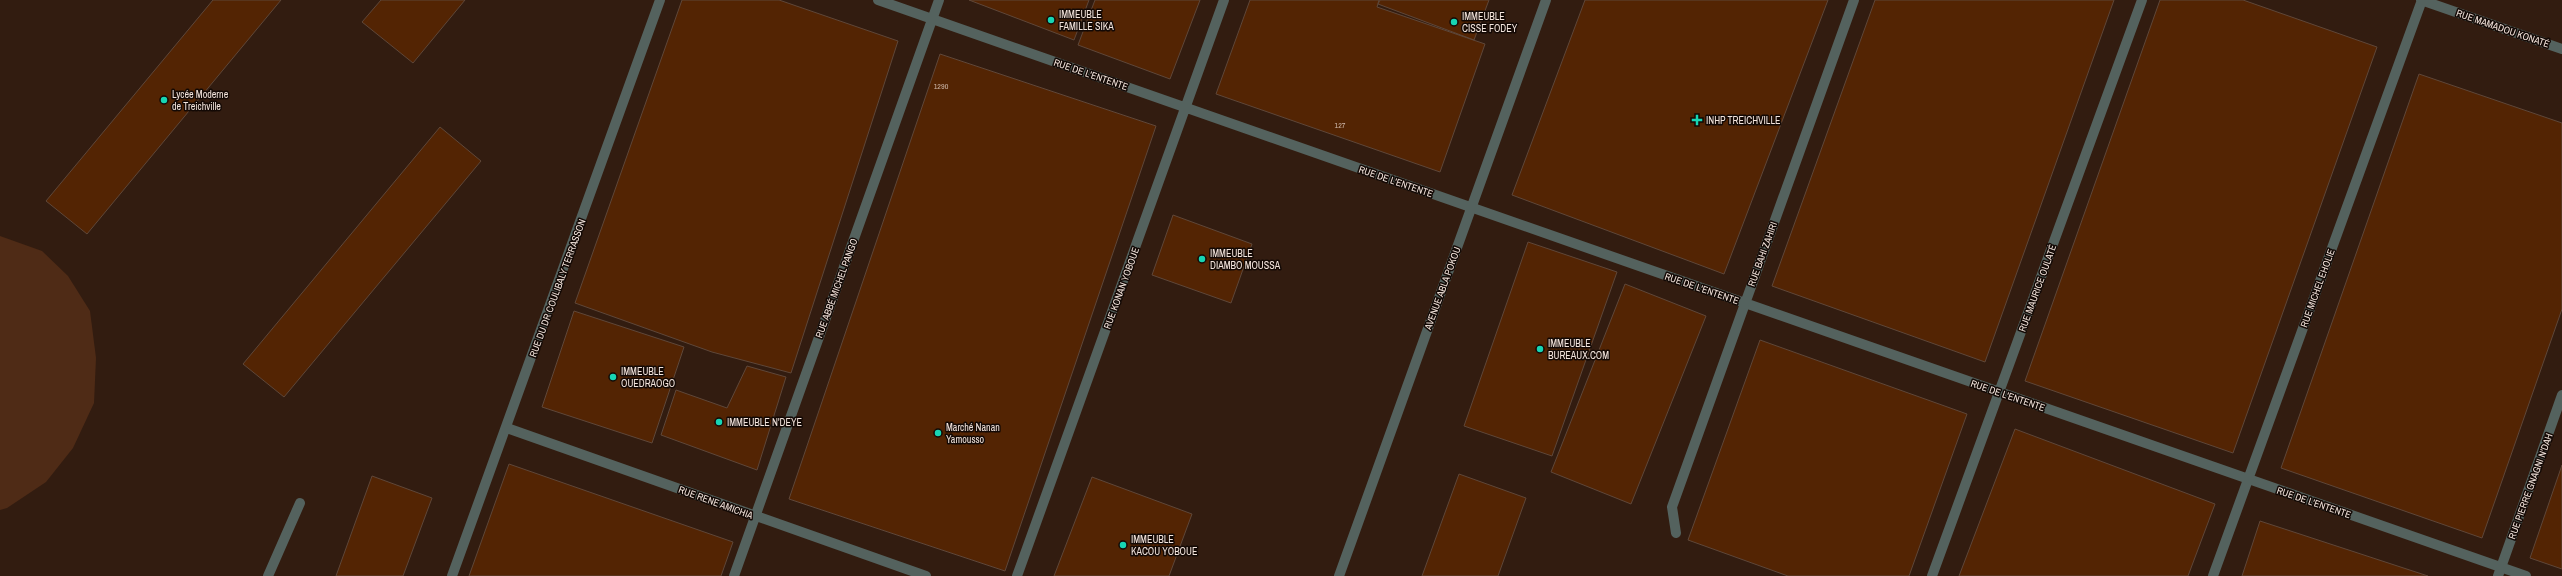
<svg xmlns="http://www.w3.org/2000/svg" width="2562" height="576" font-family="'Archivo Narrow',sans-serif">
<rect width="100%" height="100%" fill="#321c10"/>
<path fill="#4f2b16" d="M0,236L42,251L68,276L90,311L96,358L94,403L73,448L46,482L7,508L0,510Z"/>
<path fill="#532403" stroke="#5f4739" d="M213,0H281L87,234L46,201Z
M381,0H465L413,63L362,22Z
M682,0H779L898,41L791,373L712,352L575,303Z
M969,0H1089L1074,40Z
M1095,0H1200L1170,79L1078,45Z
M1250,0H1379L1377,7L1485,44L1440,172L1216,94Z
M1380,0H1489L1474,40L1378,4Z
M1585,0H1828L1724,274L1512,195Z
M1875,0H2114L1985,362L1772,286Z
M2160,0H2243L2377,47L2233,453L2025,381Z
M940,54L1156,126L1005,571L789,499Z
M2419,74L2562,123V309L2482,538L2281,468Z
M440,127L481,161L284,397L243,364Z
M1173,215L1252,244L1231,303L1152,275Z
M1528,242L1617,272L1552,456L1464,426Z
M1625,284L1706,316L1631,504L1551,472Z
M574,311L684,347L652,443L542,407Z
M1760,340L1967,414L1909,576H1788L1688,540Z
M747,366L786,377L757,470L661,435L676,390L727,408Z
M2015,429L2215,504L2188,576H1959Z
M509,464L733,542L721,576H469Z
M2562,465V569L2530,558Z
M1459,474L1526,498L1498,576H1422Z
M372,476L432,498L403,576H336Z
M1092,477L1192,514L1169,576H1054Z
M2260,521L2428,576H2242Z"/>
<g fill="none" stroke-linecap="round" stroke-linejoin="round">
<path stroke="#54625e" stroke-width="10" d="M268,576L300,503"/>
<path stroke="#54625e" stroke-width="10" d="M878,0L2526,576
M2421,0L2562,49
M507,428L926,576
M1676,533L1672,507L1854,0
M452,576L660,0
M734,576L939,0
M1017,576L1224,0
M1339,576L1546,0
M1932,576L2142,0
M2213,576L2422,0
M2498,576L2562,395"/>
</g>
<g fill="#17d5b3" stroke="#130905" stroke-width="1.5">
<circle cx="1051" cy="20" r="4"/>
<circle cx="1454" cy="22" r="4"/>
<circle cx="164" cy="100" r="4"/>
<path d="M1695 114h4v4h4v4h-4v4h-4v-4h-4v-4h4z"/>
<circle cx="1202" cy="259" r="4"/>
<circle cx="1540" cy="349" r="4"/>
<circle cx="613" cy="377" r="4"/>
<circle cx="719" cy="422" r="4"/>
<circle cx="938" cy="433" r="4"/>
<circle cx="1123" cy="545" r="4"/>
</g>
<g text-anchor="middle" stroke-width="3" stroke-linejoin="round" paint-order="stroke">
<g font-size="8" fill="#cbb4a6">
<text x="941" y="89">1290</text>
<text x="1340" y="128">127</text>
</g>
<g font-size="10" fill="#f3e4dc" stroke="#130905" text-anchor="start">
<text x="1059" y="18">IMMEUBLE<tspan x="1059" dy="12">FAMILLE SIKA</tspan></text>
<text x="1462" y="20">IMMEUBLE<tspan x="1462" dy="12">CISSE FODEY</tspan></text>
<text x="172" y="98">Lycée Moderne<tspan x="172" dy="12">de Treichville</tspan></text>
<text x="1706" y="124">INHP TREICHVILLE</text>
<text x="1210" y="257">IMMEUBLE<tspan x="1210" dy="12">DIAMBO MOUSSA</tspan></text>
<text x="1548" y="347">IMMEUBLE<tspan x="1548" dy="12">BUREAUX.COM</tspan></text>
<text x="621" y="375">IMMEUBLE<tspan x="621" dy="12">OUEDRAOGO</tspan></text>
<text x="727" y="426">IMMEUBLE N'DEYE</text>
<text x="946" y="431">Marché Nanan<tspan x="946" dy="12">Yamousso</tspan></text>
<text x="1131" y="543">IMMEUBLE<tspan x="1131" dy="12">KACOU YOBOUE</tspan></text>
</g>
<g font-size="10" fill="#f3e4dc" stroke="#130905">
<text transform="translate(2503 28) rotate(19)" y="4">RUE MAMADOU KONATÉ</text>
<text transform="translate(1091 74) rotate(19)" y="4">RUE DE L'ENTENTE</text>
<text transform="translate(1396 181) rotate(19)" y="4">RUE DE L'ENTENTE</text>
<text transform="translate(1762 254) rotate(-70)" y="4">RUE BAHI ZAHIRI</text>
<text transform="translate(557 288) rotate(-70)" y="4">RUE DU DR COULIBALY TERRASSON</text>
<text transform="translate(836 288) rotate(-70)" y="4">RUE ABBÉ MICHEL PANGO</text>
<text transform="translate(1121 288) rotate(-70)" y="4">RUE KONAN YOBOUE</text>
<text transform="translate(1442 288) rotate(-70)" y="4">AVENUE ABLA POKOU</text>
<text transform="translate(1702 288) rotate(19)" y="4">RUE DE L'ENTENTE</text>
<text transform="translate(2037 288) rotate(-70)" y="4">RUE MAURICE OULATÉ</text>
<text transform="translate(2317 288) rotate(-70)" y="4">RUE MICHEL EHOLIE</text>
<text transform="translate(2008 395) rotate(19)" y="4">RUE DE L'ENTENTE</text>
<text transform="translate(2530 486) rotate(-70)" y="4">RUE PIERRE GNAGNI N'DAH</text>
<text transform="translate(716 502) rotate(20)" y="4">RUE RENE AMICHIA</text>
<text transform="translate(2314 502) rotate(19)" y="4">RUE DE L'ENTENTE</text>
</g>
</g>
</svg>
